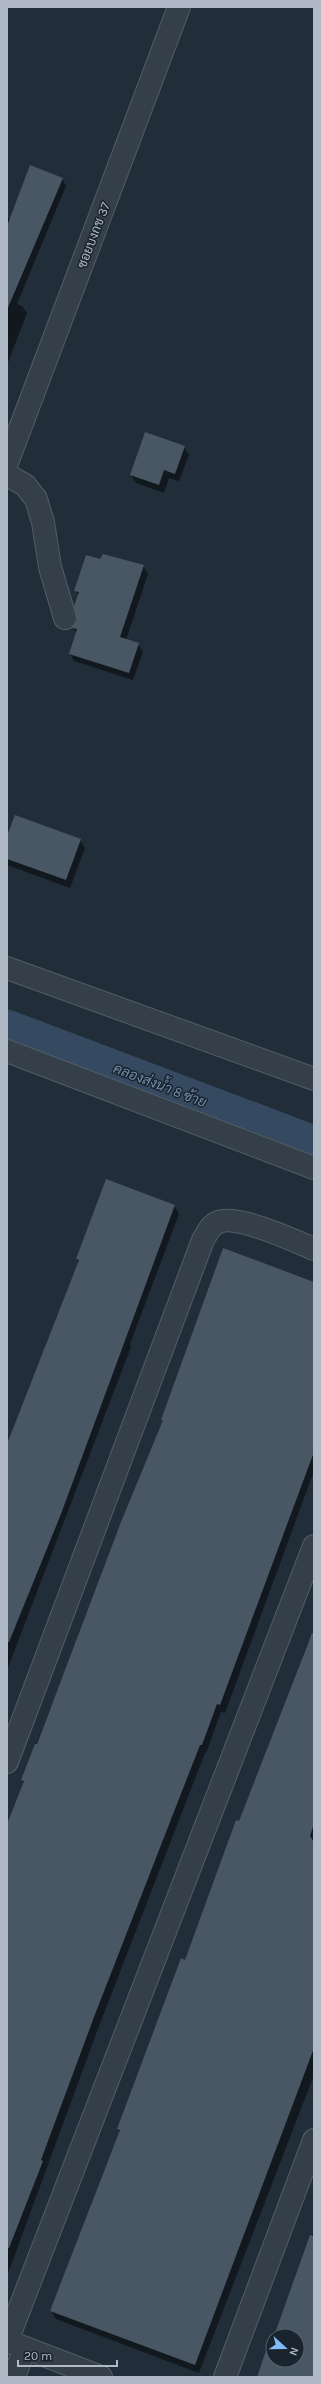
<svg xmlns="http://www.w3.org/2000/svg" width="321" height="2384" font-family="Karla,Sarabun,sans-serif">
<rect width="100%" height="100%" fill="#212d39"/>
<path fill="#0007" d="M62,178L66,186L17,304L22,306L27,313L7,365V218L11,219Z
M184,447L189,455L179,481L169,478L164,493L136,483L131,475Z
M100,561L143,566L148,574L126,640L138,644L143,652L133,680L74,661L70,654L76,633L73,628L78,621L79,596L76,591Z
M7,839L80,840L85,848L70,888L7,865Z
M174,1205L179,1214L130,1344L131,1347L7,1670V1458L79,1263L77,1259Z
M314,1283V1471L225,1713L221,1712L206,1753H205L99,2026L7,2276V1826L24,1783L22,1780L164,1422L162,1419Z
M314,1639V2075L199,2373L56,2319L51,2311L120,2132L118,2129L186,1961L308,1642L312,1643Z
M314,2230V2377H258L272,2338L273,2360H297V2336H275Z"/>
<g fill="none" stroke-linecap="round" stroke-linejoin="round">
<path stroke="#354a60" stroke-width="35" d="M7,1027L314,1143"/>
</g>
<path fill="#495765" d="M30,165L63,178L7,310V226Z
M145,432L185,446L175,474L164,470L159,485L130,475Z
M103,554L144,565L120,637L139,643L129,673L69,654L77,629L72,628L77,621L74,606L79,592L74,591L86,555L100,559Z
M15,815L81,839L66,880L7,859V836Z
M106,1179L175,1205L61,1514L9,1642H7V1444L79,1260L76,1259Z
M223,1248L314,1282V1452L220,1705L217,1704L202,1745H200L94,2017L41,2160L43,2161L9,2248H7V1824L24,1781L21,1780L35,1744H37L121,1522L163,1420H161Z
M312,1633H314V1824L310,1836L314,1842V2048L195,2365L50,2311L120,2130L117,2129L181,1958L185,1960L236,1820L239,1821Z
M310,2235L314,2236V2377H257L271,2336L273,2360H297V2336H274Z"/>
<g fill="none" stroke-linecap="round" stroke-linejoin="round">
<defs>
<path id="minor" d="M7,463L179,7
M7,475L25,485L36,499L43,522L50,567L65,618
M7,968L314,1079
M7,1051L314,1168
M7,1762L203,1240C208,1232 210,1225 219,1222C236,1214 295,1241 314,1249
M7,2341L314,1546
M7,2341L101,2377
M14,2377L25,2348
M225,2377L314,2140"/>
</defs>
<use href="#minor" stroke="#525d67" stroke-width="24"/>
<use href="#minor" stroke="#353f49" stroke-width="22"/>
</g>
<g text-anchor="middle" stroke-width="3" stroke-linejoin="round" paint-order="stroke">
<g font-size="13" fill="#afbac6" stroke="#1a242e">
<text transform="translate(93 235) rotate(-69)" y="5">ซอยบงกช 37</text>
</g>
<g font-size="14" font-style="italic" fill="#708daa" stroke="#1a242e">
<text transform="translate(160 1085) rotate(21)" y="5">คลองส่งน้ำ 8 ซ้าย</text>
</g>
</g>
<rect width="321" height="2384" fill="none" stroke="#afbac6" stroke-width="16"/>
<g transform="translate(285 2348) rotate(111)"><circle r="19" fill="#1a242e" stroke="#56606b"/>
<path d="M0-3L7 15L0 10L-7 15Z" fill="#82b9f8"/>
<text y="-6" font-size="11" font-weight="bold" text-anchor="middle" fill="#afbac6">N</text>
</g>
<path d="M18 2360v6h99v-6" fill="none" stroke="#afbac6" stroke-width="2"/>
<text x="24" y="2360" font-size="12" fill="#afbac6" stroke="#1a242e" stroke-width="3" paint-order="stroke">20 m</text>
</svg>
